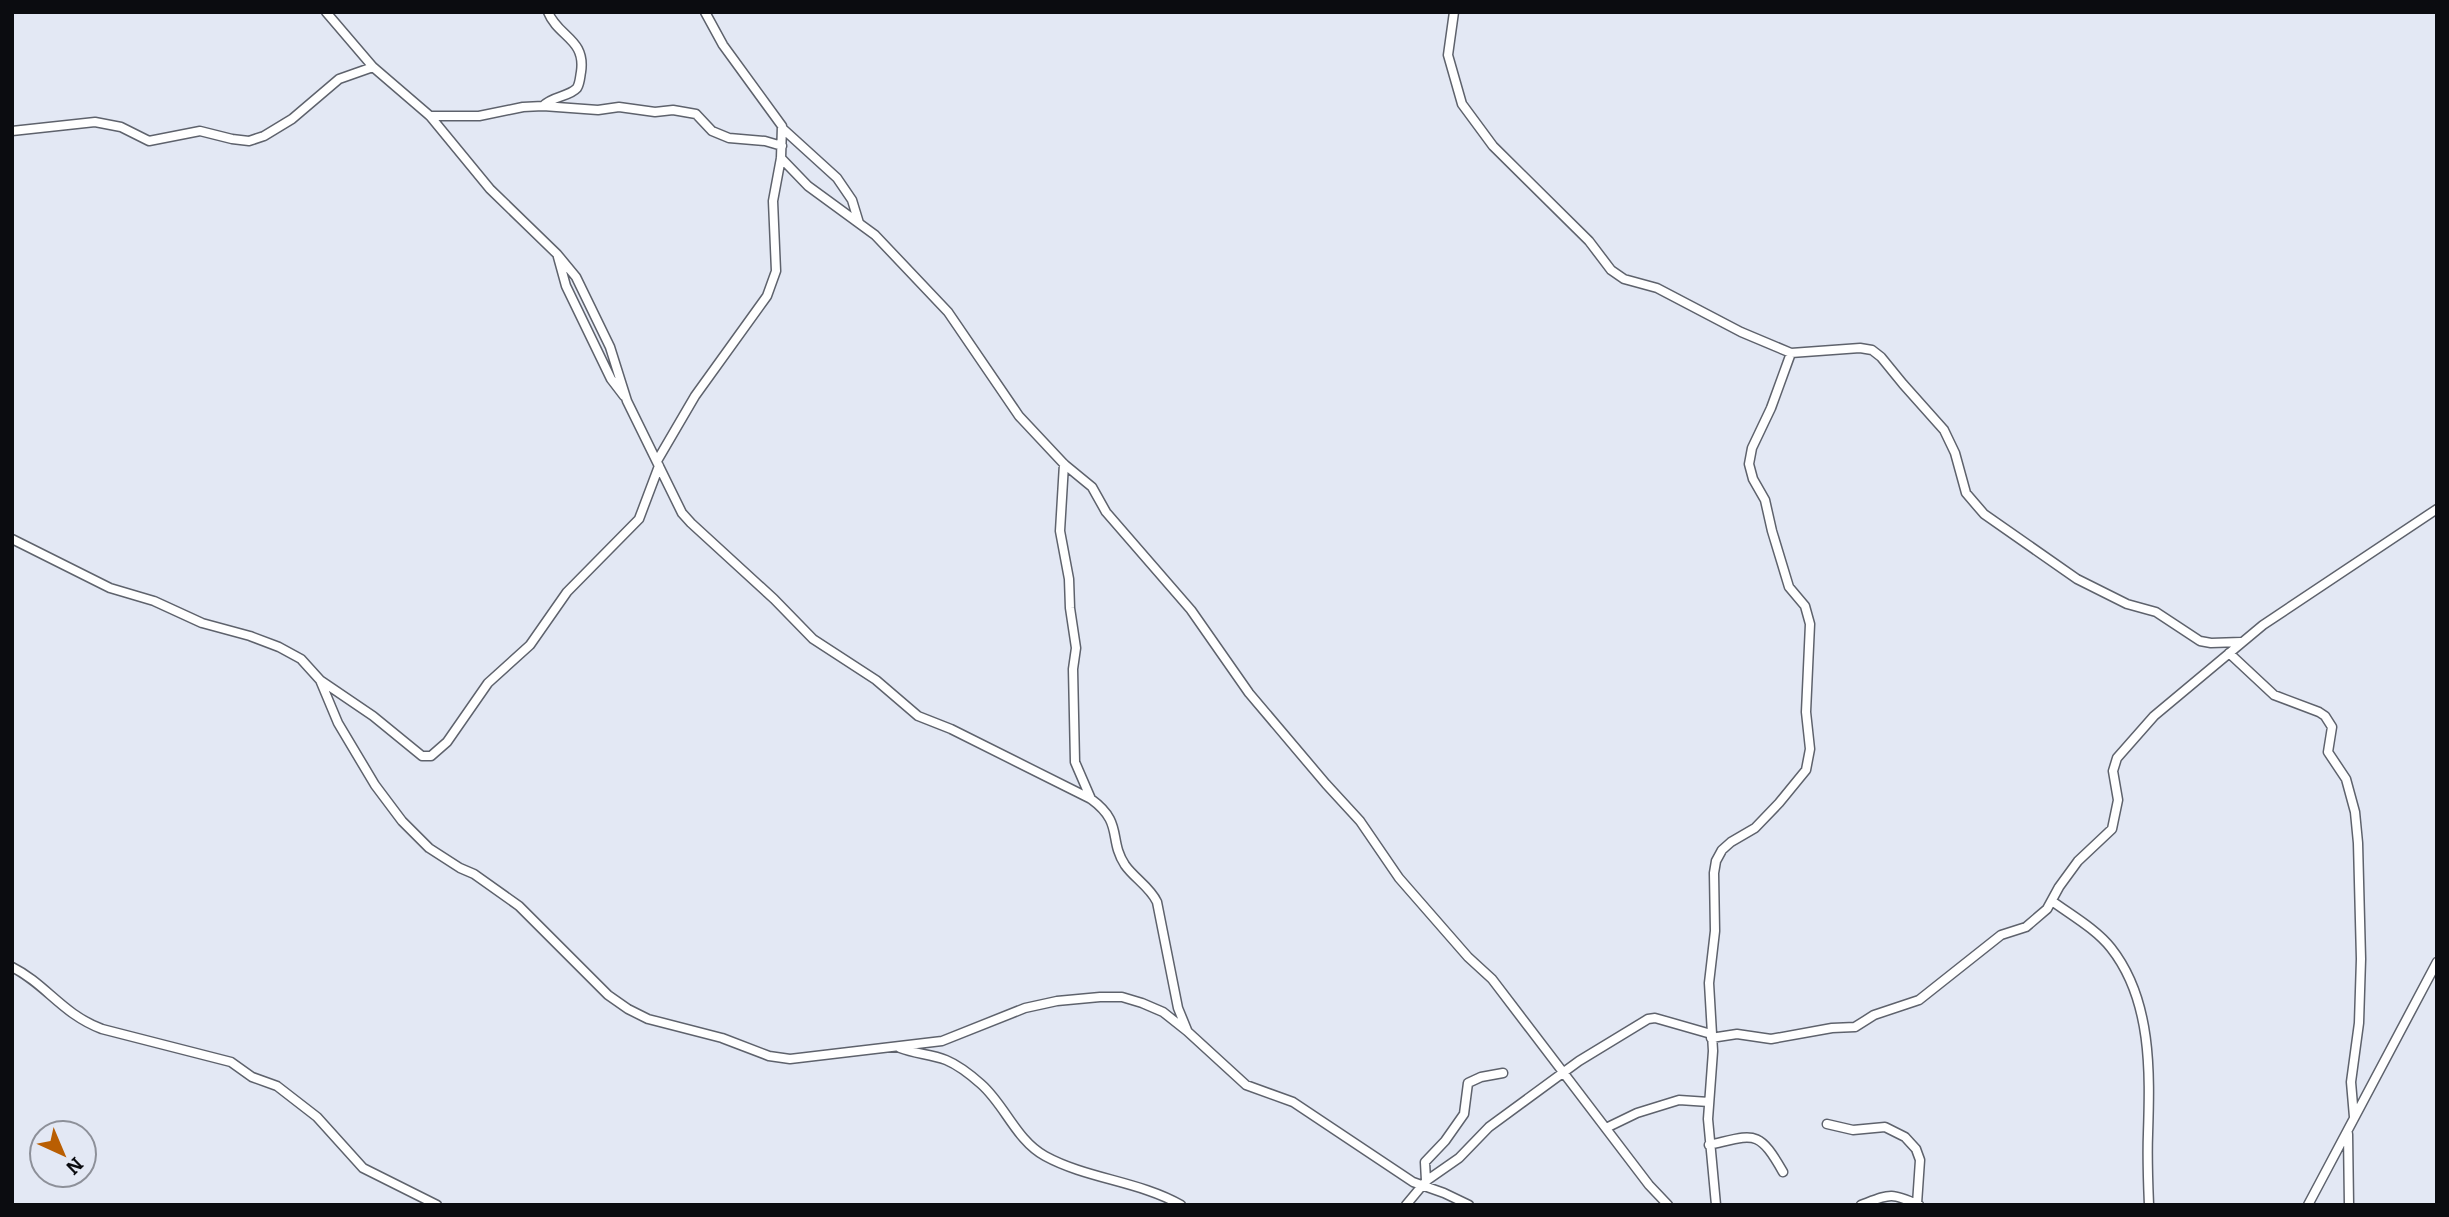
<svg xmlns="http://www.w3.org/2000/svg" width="2449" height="1217" font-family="Bitter,serif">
<rect width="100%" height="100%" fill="#e3e8f4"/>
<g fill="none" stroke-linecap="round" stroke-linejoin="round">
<defs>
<path id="minor" d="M326,12L373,67L430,116L490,189L557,254L576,277L610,347L627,401L682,513L691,523L774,599L813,639L876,680L918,716L951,729L1091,799C1124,823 1108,839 1125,865C1134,878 1150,887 1157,902L1178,1008L1187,1030
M1454,12L1448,55L1462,104L1493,146L1589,241L1611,270L1624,279L1657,288L1741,332L1791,353L1860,348L1872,350L1881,357L1903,384L1944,430L1955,453L1966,493L1984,514L2077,579L2127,604L2156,612L2200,641L2211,643L2241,642
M543,106C552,96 569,97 577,88C580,83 580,77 581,72C586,39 558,37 548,12
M430,116H479L523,107L543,106L598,110L619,107L655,112L673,110L696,114L712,131L729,138L765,141L782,146
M782,128L837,178L852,200L859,223
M12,131L95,122L121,127L149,141L200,131L232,139L249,141L264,136L292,119L339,79L373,67
M781,158L808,186L875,235L948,312L1019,416L1064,464L1092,487L1106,512L1191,610L1249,693L1326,784L1360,821L1399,878L1468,957L1492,979L1649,1185L1668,1205
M558,257L566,286L611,379L624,396
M657,461L695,396L767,296L776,271L773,201L781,158L782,126L723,45L705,12
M1064,464L1060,531L1069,579L1070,608L1076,648L1073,669L1075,762L1091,799
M12,539L110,588L154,601L202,623L250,636L279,647L301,659L320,680L338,723L375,785L402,821L429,848L460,868L474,874L519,906L608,995L628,1009L648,1019L722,1038L769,1056L790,1059L942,1041L1025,1008L1057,1001L1100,997H1122L1142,1003L1163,1012L1187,1031L1246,1085L1293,1102L1413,1182L1444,1193L1469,1205
M2229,653L2274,695L2319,712L2325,716L2332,727L2328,752L2346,779L2355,812L2358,843L2361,959L2359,1023L2351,1082L2354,1117
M320,680L373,716L422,756H431L447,742L488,683L530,645L567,592L639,519L659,466
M2052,901C2071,915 2096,929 2111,948C2152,1000 2150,1072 2148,1134C2147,1158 2148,1181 2149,1205
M12,967C46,984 62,1014 102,1029L231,1062L252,1077L277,1086L317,1117L363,1168L437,1205
M1711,1038L1737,1034L1771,1039L1832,1028L1855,1027L1874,1015L1919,1000L2001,935L2026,927L2047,909L2059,887L2078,861L2112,829L2118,800L2113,771L2117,758L2154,716L2263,625L2437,509
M900,1048C915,1054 931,1054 946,1060C958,1065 972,1076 981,1084C1005,1105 1016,1140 1045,1156C1087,1179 1139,1181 1181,1205
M1827,1124L1853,1130L1885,1127L1905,1137L1916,1149L1920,1160L1917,1204
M1606,1128L1637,1113L1679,1100L1709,1102
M2348,1134L2349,1205
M1709,1145C1754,1135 1758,1128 1783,1172
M1426,1181L1425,1162L1445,1141L1464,1114L1468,1083L1481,1077L1503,1073
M1406,1205L1426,1181L1459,1158L1489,1127L1579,1061L1648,1019L1655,1018L1711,1034
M1716,1205L1708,1119L1713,1051L1709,983L1715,931L1714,873L1716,861L1722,850L1731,842L1755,828L1779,803L1806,770L1810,749L1806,712L1810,624L1805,606L1789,587L1772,531L1765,500L1753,479L1749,464L1752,448L1771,408L1791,353
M1861,1205C1890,1194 1890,1192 1919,1205
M2308,1205L2437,962"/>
</defs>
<use href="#minor" stroke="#5e626c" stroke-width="11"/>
<use href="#minor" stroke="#fff" stroke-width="8"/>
</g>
<rect width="2449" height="1217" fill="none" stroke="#0b0c10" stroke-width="28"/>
<g transform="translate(63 1154) rotate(136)"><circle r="33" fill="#e3e8f4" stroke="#8d9099" stroke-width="2"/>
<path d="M0-5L12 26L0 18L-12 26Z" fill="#b95e02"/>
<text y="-10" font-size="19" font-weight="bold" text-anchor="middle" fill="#0b0c10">N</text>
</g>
</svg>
